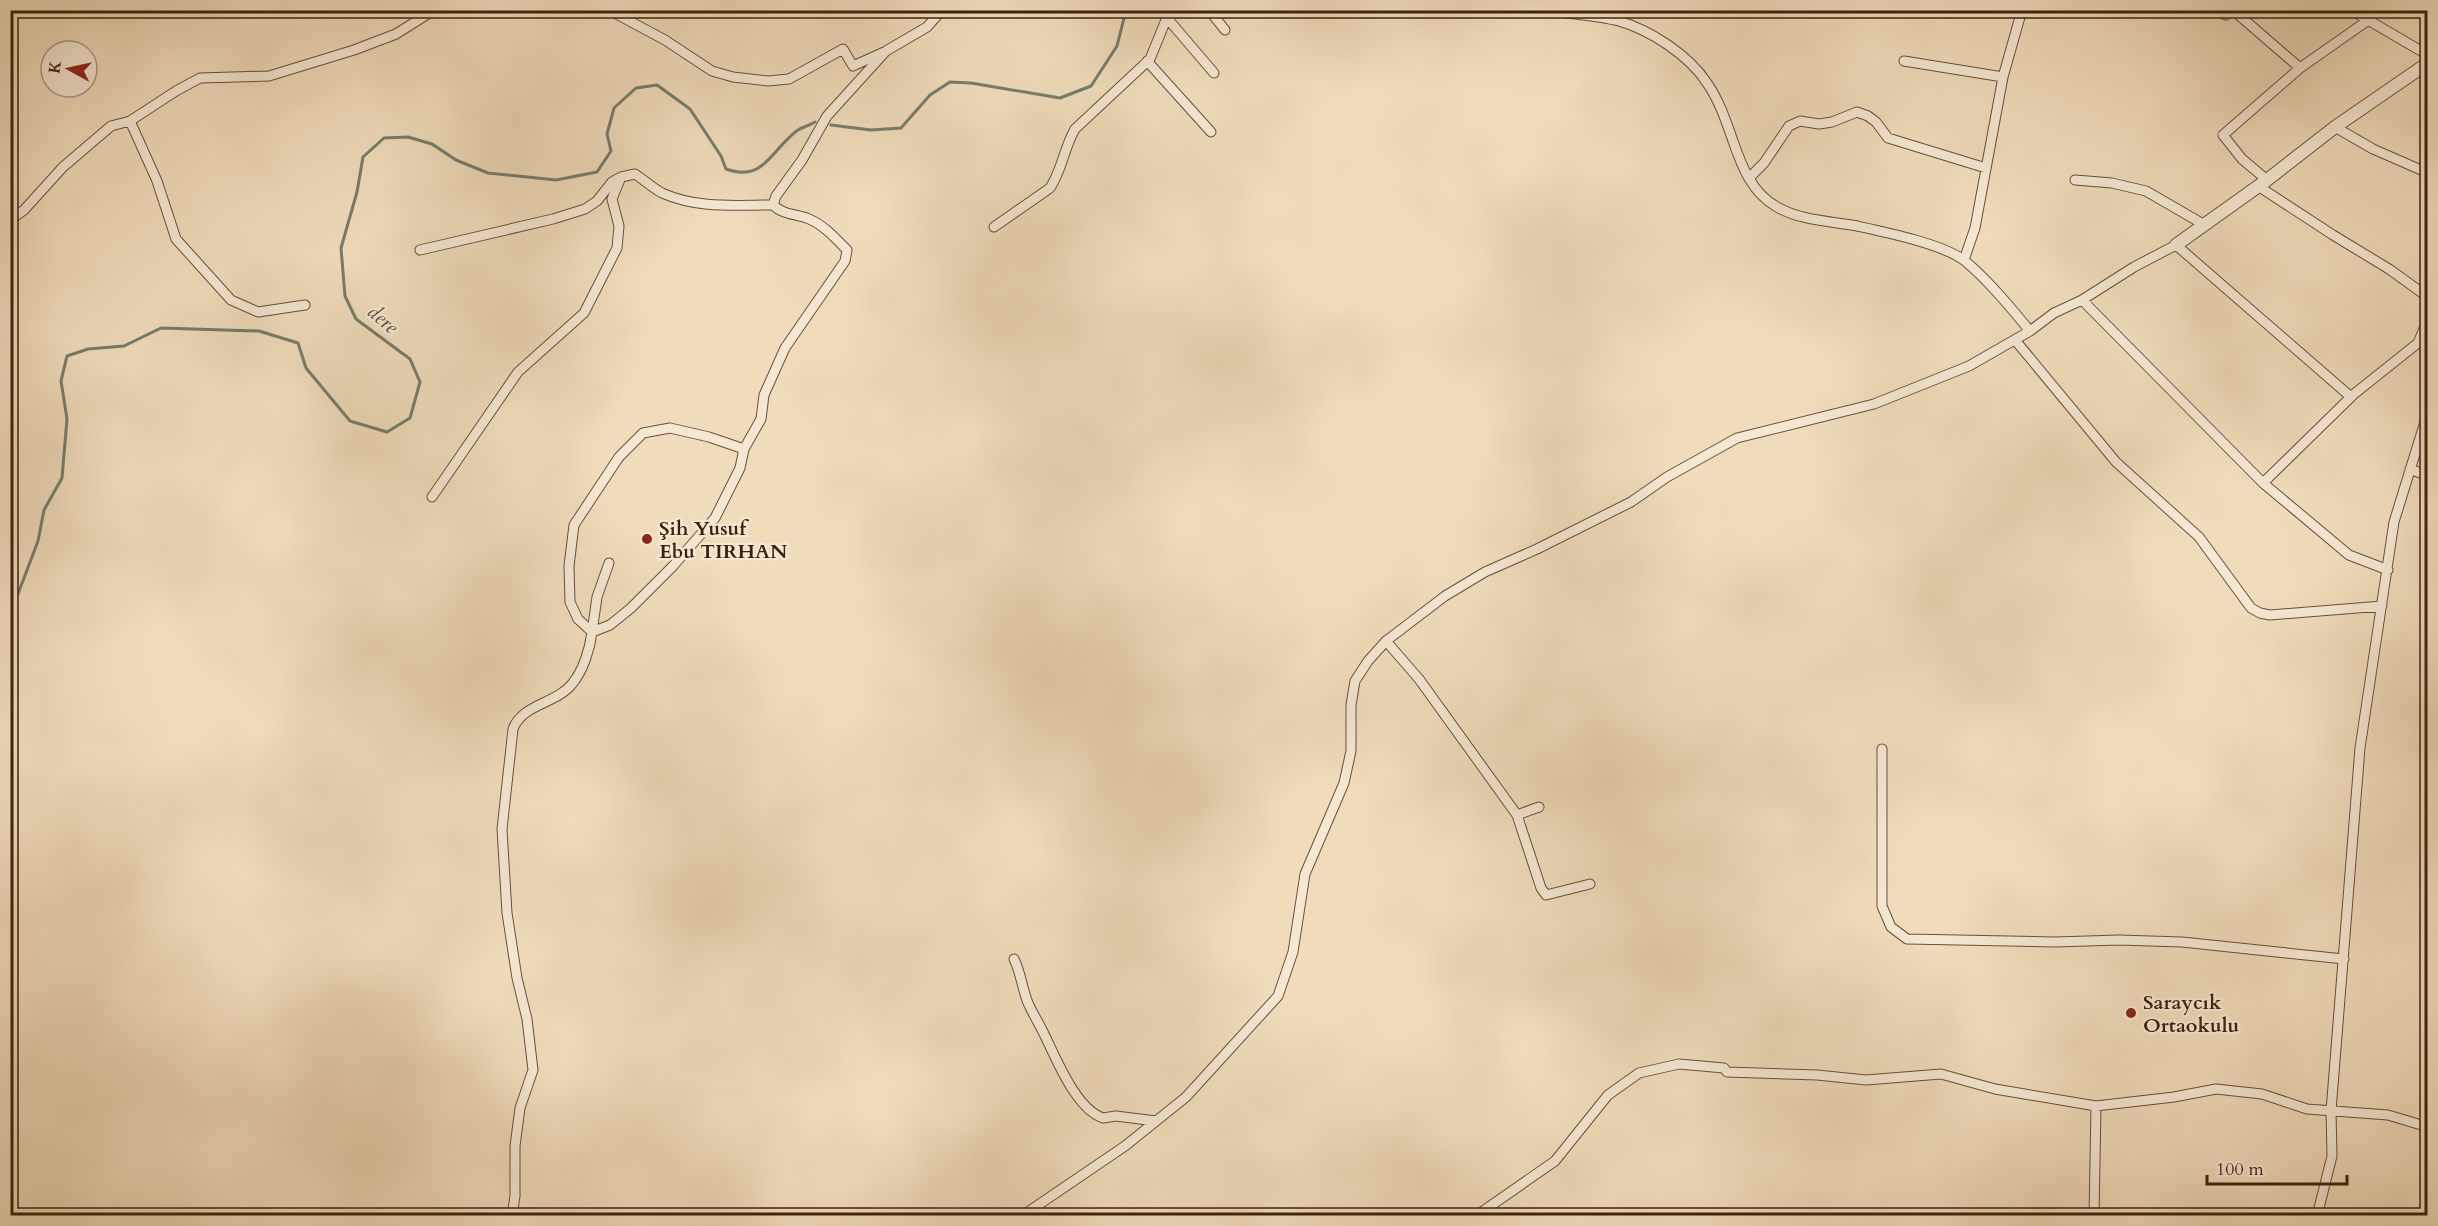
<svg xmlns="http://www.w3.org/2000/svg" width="2438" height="1226" font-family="Cardo,serif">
<rect width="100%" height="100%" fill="#f0dcbb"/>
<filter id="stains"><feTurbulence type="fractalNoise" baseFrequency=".00333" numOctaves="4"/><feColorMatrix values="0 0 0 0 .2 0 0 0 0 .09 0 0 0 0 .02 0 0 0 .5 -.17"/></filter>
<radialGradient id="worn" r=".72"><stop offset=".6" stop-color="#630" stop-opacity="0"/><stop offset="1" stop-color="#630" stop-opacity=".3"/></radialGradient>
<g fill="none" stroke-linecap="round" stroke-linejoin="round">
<path stroke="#757e6d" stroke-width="3" d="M831,125L871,130L901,128L930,95L950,82L971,83L1060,98L1091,86L1117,46L1126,10
M10,615L38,541L44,510L62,478L67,419L61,381L67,356L88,349L124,346L161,328L259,331L298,343L306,368L350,421L387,432L410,418L420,382L410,359L356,319L345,296L341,248L357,192L363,157L384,138L408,137L432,144L456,160L488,173L556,180L597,172L611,151L607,134L614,108L636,88L657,85L690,109L721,156L726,169C765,183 771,149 798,130C803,127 810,125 815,122"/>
<defs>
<path id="minor" d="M609,10L665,40L712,71L733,77L768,81L789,79L843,49L853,66L884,52
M1209,10L1225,30
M1546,10C1570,14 1596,15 1619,21C1650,30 1689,55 1707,83C1719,100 1726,121 1733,141C1742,167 1752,193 1777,207C1802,221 1830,221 1857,226C1885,232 1943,244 1965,261C1988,280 2011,308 2030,331
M2215,10L2226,15L2232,10
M2233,10L2300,68
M2351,10L2428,55
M433,12L449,10
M1167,18L1214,73
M1147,61L1211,132
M1904,61L2003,77
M2335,127L2373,149L2428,173
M1749,178L1764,163L1789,126L1800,121L1819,124L1832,122L1857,112L1868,116L1876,122L1888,138L1986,168
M2075,180L2112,183L2146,191L2203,224
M2267,180L2242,159L2223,135L2300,68L2367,21L2375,10
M2258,186L2333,235L2389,269L2428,297
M10,220L24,210L63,167L111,126L130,121
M994,227L1050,188C1062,170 1064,148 1075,129L1150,59L1170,10
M420,250L553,219L585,209L597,201L612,182L621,177
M1964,260L1975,228L2003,77L2022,10
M2082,300L2263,483L2349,555L2388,570
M305,305L258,312L231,300L176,239L157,181L130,121L176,91L200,78L269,76L354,50L396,34L434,10
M2015,340L2116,462L2199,537L2251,608L2260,613L2270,615L2382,606
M2410,469L2428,476
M2263,483L2354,394L2418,343L2428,319
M432,497L518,372L584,313L617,248L619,226L612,199L621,177L635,174C644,180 653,188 662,193C698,209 735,205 773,205
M609,563L597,597L592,632L610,625L631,608L673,566L715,518L740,468L744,449L761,419L764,395L785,348L845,261L847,250C836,239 824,225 809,219C797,214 783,215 773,205L776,196L802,160L827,116L886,51L927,27L942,10
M1386,641L1419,679L1517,815L1541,888L1546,895L1590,884
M1882,749V906L1891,927L1907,939L2055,942L2119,940L2182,942L2344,959
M1517,815L1539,807
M1014,959C1021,973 1022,988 1028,1003C1033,1014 1040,1025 1045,1036C1057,1060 1076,1109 1103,1118L1116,1116L1156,1121
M512,1216L515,1196V1146L520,1108L533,1070L527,1019L517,978L507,913L502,829L513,729C522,704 556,704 572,684C583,671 590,649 592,632L578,619L570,602L569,566L574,525L619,457L643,433L670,428L709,437L744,449
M1022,1216L1125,1146L1186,1097L1278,996L1293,952L1305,874L1344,783L1351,751V705L1355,681L1368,661L1386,641L1445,596L1485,572L1537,549L1631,502L1667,477L1737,438L1874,404L1969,366L2030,331L2054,313L2082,300L2134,267L2176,245L2351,397
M1476,1216L1555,1161L1608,1095L1639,1073L1679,1064L1724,1068L1727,1072L1817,1075L1866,1080L1941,1074L1995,1089L2096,1106L2174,1097L2216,1089L2262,1094L2307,1109L2388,1115L2428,1127
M2094,1216L2096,1106
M2317,1216L2332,1156L2331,1111L2360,748L2394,522L2428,412"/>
<path id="tertiary" d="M2176,245L2267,180L2335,127L2428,63"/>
</defs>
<use href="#minor" stroke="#695039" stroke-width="11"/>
<use href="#tertiary" stroke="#695039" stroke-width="14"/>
<use href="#minor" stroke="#f5e8d3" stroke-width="9"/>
<use href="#tertiary" stroke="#f5e8d3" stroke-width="12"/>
</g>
<g fill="#8f2418" stroke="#f5e8d3" stroke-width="2">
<circle cx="647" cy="539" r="6"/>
<circle cx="2131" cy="1013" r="6"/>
</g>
<g text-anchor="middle" stroke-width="4.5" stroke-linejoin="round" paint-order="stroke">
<g font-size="20" font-weight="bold" fill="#3c220e" stroke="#f5e8d3" text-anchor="start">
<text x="659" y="535">Şih Yusuf<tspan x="659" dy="23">Ebu TIRHAN</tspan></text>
<text x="2143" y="1009">Saraycık<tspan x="2143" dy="23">Ortaokulu</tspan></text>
</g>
<g font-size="21" font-style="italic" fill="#58503e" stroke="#f5e8d3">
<text transform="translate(383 319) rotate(40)" y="7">dere</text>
</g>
</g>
<rect width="2438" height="1226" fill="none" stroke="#f0dcbb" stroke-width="36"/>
<rect x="12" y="12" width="2414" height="1202" fill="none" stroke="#3c220e" stroke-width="3"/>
<rect x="18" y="18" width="2402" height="1190" fill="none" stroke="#3c220e" stroke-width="1.5"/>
<g transform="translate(69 69) rotate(278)"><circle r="28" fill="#f5e8d3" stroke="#ab9984" stroke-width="1.5"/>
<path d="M0-4.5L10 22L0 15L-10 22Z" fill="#8f2418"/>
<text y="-9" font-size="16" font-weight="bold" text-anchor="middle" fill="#3c220e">K</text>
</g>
<path d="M2207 1175v9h140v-9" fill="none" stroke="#3c220e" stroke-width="3"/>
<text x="2216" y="1175" font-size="18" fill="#3c220e" stroke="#f5e8d3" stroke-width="4.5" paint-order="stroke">100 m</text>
<rect width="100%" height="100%" filter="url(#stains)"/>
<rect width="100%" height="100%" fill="url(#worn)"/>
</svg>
